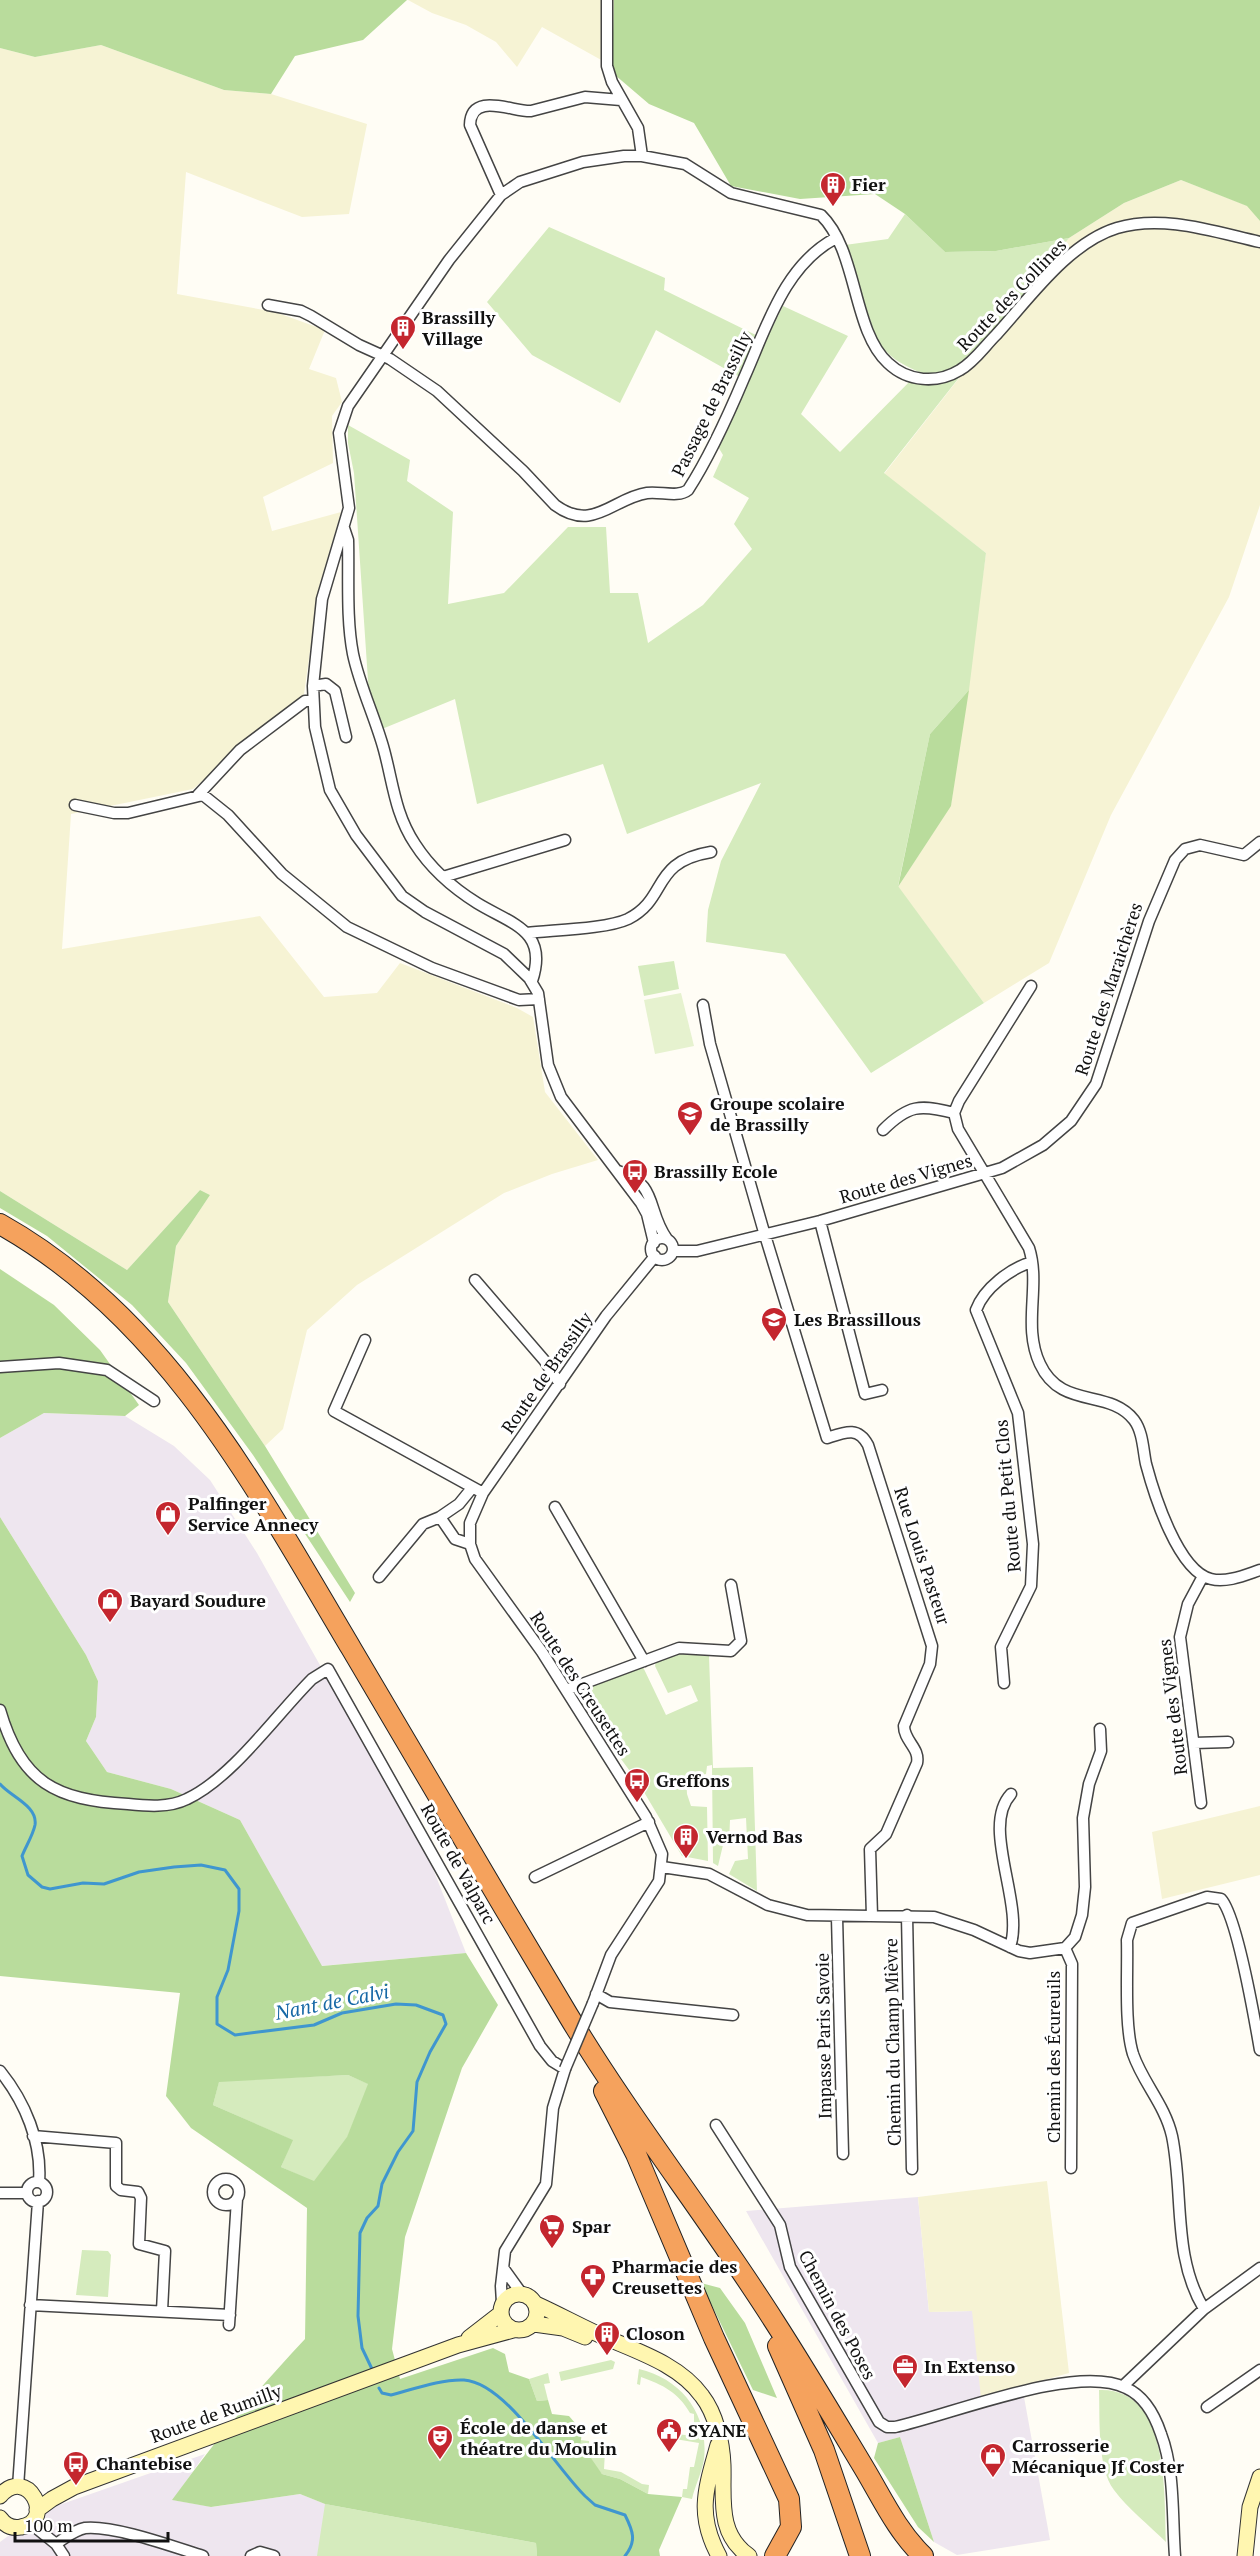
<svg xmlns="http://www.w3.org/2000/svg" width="1260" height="2556" font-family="'PT Serif',serif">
<rect width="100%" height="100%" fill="#fffdf5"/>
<path fill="#eee6ef" d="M44,1413L125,1416L174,1446L210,1480L257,1553L430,1861L466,1953L321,1966L240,1820L171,1789L107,1772L86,1741L96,1717L98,1681L86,1655L0,1517V1438Z
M918,2197L929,2312L972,2311L1022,2386L1050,2540L957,2555L934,2542L900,2437L878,2443L746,2211Z
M205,2454L173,2500L212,2507L300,2494L325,2504L537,2556H0V2542L42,2511Z"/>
<path fill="#f6f3d4" d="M408,0H614L612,66L542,27L517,67L496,42L466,25L432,13Z
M101,45L224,90L271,94L367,124L349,214L302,217L186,172L177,294L275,312L325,330L309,369L336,378L342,402L332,416L333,463L263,497L272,531L341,512L319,587L304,694L193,789L71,814L62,949L260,916L324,997L377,993L400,963L517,1008L533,1017L545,1092L598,1160L552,1174L504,1193L357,1285L307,1330L283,1429L265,1446L168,1302L176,1246L210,1195L200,1190L127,1270L0,1191V48L35,57Z
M1181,180L1248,206L1260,221V505L1229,597L1111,815L1049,963L984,1003L898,887L951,805L986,553L884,474L1069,238L1124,203Z
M1260,1806V1875L1162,1899L1152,1832Z
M1047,2181L1069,2373L981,2398L972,2311L929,2312L918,2197Z"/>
<path fill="#d5ebbd" d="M905,214L945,252L996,251L1069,238L884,473L986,553L969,690L930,734L898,886L984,1003L871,1073L785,954L706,942L708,910L721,861L761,783L627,834L603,764L477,804L455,699L382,729L369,695L354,473L348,443V425L410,460L407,481L453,512L448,604L504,593L568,527H606L610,593H638L648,643L703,605L752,549L734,524L749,498L713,477L723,455L717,445L745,380L656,330L620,403L532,355L487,302L549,227L665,278L664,290L766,340L783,306L848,336L801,414L840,452L919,372C901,364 888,357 877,340L845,245L888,239Z
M674,961L679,989L644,996L638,966Z
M677,1653L709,1656L713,1768L753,1767L757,1891L729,1874L735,1861L748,1859L746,1818L730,1820L729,1843L723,1845L718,1866L713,1863L712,1765L707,1766L706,1774L686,1776L687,1794L691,1806L707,1807L708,1861L682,1856L638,1782L607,1740L578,1692L643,1667L666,1715L698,1701L691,1685L668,1693L655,1666L656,1662Z
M348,2075L369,2084L347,2138L314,2182L281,2167L292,2140L213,2105L219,2081Z
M82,2250L108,2251L111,2255L108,2297L76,2295Z
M611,2360L615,2362L613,2369L561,2381L559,2372Z
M639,2369C682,2379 709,2415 704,2459C702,2472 695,2486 692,2499L682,2497L683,2489H687L690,2467H694L699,2443L675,2439L676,2434L694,2436V2414L690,2413C678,2392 663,2385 641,2377L640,2385L637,2384Z
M548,2373L550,2383L544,2384L548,2400L537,2401L529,2379Z
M1099,2390C1170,2387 1164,2495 1166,2542C1149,2525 1128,2509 1114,2490C1097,2468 1100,2418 1099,2390Z
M580,2440L589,2441V2451L605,2452L604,2469L621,2472L642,2484L649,2485L648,2494L620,2479L602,2474L580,2448Z
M325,2504L536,2543L537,2556H317Z"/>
<path fill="#b9dc9c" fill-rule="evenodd" d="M0,0H407L363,40L295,56L271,94L224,90L101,45L35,57L0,48Z
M614,0H1260V221L1247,206L1181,180L1124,203L1069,238L996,251L945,252L905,214L875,194L800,199L731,186L694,123L649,104L615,75L612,66Z
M969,690L951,806L898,887L930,734Z
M200,1190L210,1195L176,1246L168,1302L265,1446L355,1593L350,1602L253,1455L186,1363L132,1305L47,1236L0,1208V1191L127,1270Z
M0,1269L54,1305L100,1350L139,1405L125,1416L44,1413L0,1438Z
M0,1517L86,1655L98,1681L96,1717L86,1741L107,1772L171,1789L240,1820L322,1966L466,1953L498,2005L462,2068L405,2237L392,2349L400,2379L493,2348L505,2354L509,2372L529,2379L537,2401L548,2400L552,2414L569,2416L582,2431L580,2448L586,2451L602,2474L620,2479L648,2494L682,2497L659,2550L660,2556H537L536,2543L325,2504L300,2494L211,2507L172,2500C213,2443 257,2390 305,2339L307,2208L191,2128L166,2096L180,1993L0,1976ZM348,2075L368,2084L347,2137L314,2181L281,2167L293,2140L213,2105L219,2082Z
M701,2283L720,2288L745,2323L777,2398L753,2390Z
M900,2437L934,2542L918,2527L874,2458L878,2443Z"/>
<path fill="#e6f2cf" d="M681,993L694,1046L655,1054L644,1000Z"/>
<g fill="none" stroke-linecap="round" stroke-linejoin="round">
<path stroke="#3f96cf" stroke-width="3" d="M0,1784C11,1797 38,1806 35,1825C33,1835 26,1846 22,1856L28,1875L42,1887L50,1889L83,1883L104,1884L139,1872L174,1867L201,1865L225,1870L239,1889V1911L228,1970L217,1997V2024L235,2035L314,2025L342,2013L396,2004L416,2005L443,2015L446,2024L430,2052L417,2082L413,2131L398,2152L382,2184L378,2206L367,2218L360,2233L358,2316L362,2348L372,2369
M379,2388L382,2393L391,2395C414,2389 441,2379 464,2380C507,2383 554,2466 585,2496L595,2505L625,2515C633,2531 637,2541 625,2556"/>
<defs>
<path id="street" d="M607,0V66L612,82L638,128L642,156
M501,195L470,125C471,91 513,112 531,111L585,97L621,100
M268,305L301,311L311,316L359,345L390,359L437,391L523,471L555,505C593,533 613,498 647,493C660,491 678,498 688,490C710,456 728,416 744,378C766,329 784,265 836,238
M344,528L348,540C349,577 346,618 353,654C360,687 375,717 384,750C393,783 395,814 415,844C431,869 453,888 477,903C511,924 549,930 532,981
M313,686L326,684L335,691L346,737
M198,795L240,750L305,701H313
M75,805L114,813H128L203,795L228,815L282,874L347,927L432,968L519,1000L539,999
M443,877L565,840
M527,933C552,930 607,929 628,919C669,898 650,862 711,852
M1031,986L959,1101L954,1113L958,1129L1029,1248C1041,1286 1022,1326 1040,1364C1061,1410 1109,1388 1134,1420C1143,1432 1143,1450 1146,1464C1154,1494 1178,1571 1211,1579C1227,1583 1245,1575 1260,1570
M703,1005L710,1044L764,1232L827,1438C845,1432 858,1426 868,1445L932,1646L930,1664L904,1726C904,1741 920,1748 917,1763L886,1834L870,1849L872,1916
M883,1130C908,1105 920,1104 954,1113
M618,1171C659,1184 646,1210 667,1239
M820,1221L865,1394L882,1390
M651 1249a11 11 0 1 1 22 0a11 11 0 1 1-22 0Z
M654,1243L647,1214L641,1203L561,1097L548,1065L538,993L529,978L504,954L425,912L402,896L356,835L330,790L315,727L313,686L322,599L349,508L339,433L348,406L449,260L501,195L520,182L583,162L624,156H642L685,164L731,193L821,215C858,251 852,330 888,363C908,382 937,384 960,370C974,362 984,347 996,335C1029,299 1068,243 1117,228C1163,214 1215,232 1260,242
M673,1251H697L820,1221L1002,1168L1043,1145L1071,1121L1096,1084L1149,921L1175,860L1185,849L1200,845L1244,855L1260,842
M475,1280L544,1360L560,1384
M365,1340L334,1411L483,1493
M0,1367L59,1363L107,1370L154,1401
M555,1507L644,1661
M440,1517L455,1539L470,1544
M379,1577L423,1524L440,1517L459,1504L472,1488
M1004,1683L1001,1647L1031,1586L1033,1544L1018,1413L976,1310C984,1288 1011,1268 1032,1262
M566,1690L679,1648L731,1651L741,1641L731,1585
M0,1710C21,1783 56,1800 128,1804C147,1806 169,1808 187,1799C232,1778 276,1715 312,1679L328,1669L540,2046L552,2061L565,2069L553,2108L546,2184L505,2251L501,2286L502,2303
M1194,1743L1228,1742
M1201,1803L1180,1637L1188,1604L1203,1576
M662,1867L709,1874L768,1905L807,1915L934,1917L974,1930L1019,1951L1030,1953L1065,1948L1075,1937L1082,1915L1085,1887L1083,1818L1089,1784L1101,1751L1100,1729
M535,1877L649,1822
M907,1915L912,2169
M837,1917L843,2154
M1010,1947C1025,1904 980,1827 1011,1794
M1065,1948L1072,1964L1071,2168
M596,1994L610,2002L733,2015
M593,2003L611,1955L659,1881L662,1854L646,1817L542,1652L475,1559L470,1544V1523L483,1493L606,1316L655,1256
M0,2071C25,2102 42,2142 39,2182
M716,2125L780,2225L790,2267L879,2422L887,2427H895C951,2415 1076,2363 1126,2388C1144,2396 1155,2416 1161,2434C1175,2471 1172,2517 1175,2556
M33,2136L116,2143V2186L121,2190L138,2192L141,2198L139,2244L165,2251L162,2311
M213 2192a13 13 0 1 1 26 0a13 13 0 1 1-26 0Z
M27 2192a10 10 0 1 1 20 0a10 10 0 1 1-20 0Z
M0,2193H27
M504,2269L522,2294
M30,2305L230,2315
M1204,2309C1172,2256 1184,2194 1172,2136C1165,2105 1143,2083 1133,2054C1124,2025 1128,1972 1127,1940L1132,1923L1207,1897L1221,1899C1237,1916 1255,2021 1260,2050
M229,2325L237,2199
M1123,2386L1204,2309L1260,2268
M1207,2407L1260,2370
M18,2487L38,2201
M30,2523L56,2544L64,2556
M56,2544C65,2538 74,2530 85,2528C114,2525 174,2547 203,2556
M251,2556L260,2552L274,2556"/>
<path id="secondary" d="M501 2312a18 18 0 1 1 36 0a18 18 0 1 1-36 0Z
M536,2304C558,2314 580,2326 602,2336C636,2351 679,2364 702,2396C716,2414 722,2442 723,2465C724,2498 717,2534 749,2556
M534,2324L563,2328L585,2337
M469,2338L500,2314
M718,2445C706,2488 696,2514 719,2556
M0,2496C27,2464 57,2521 21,2527C12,2529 5,2525 0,2518
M37,2510L52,2499L74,2487L458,2345L513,2330
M1245,2556L1250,2507L1260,2477"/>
<path id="highway" d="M0,1224C166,1317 257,1490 351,1648C423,1770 495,1893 568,2015C631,2120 708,2217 774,2321C805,2369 834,2418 864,2468C882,2498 897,2531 923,2556
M604,2091L636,2154L714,2338L789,2499L791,2527L775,2556
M778,2346L824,2450L860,2556"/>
</defs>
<use href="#street" stroke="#444" stroke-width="13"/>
<use href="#secondary" stroke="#333" stroke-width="17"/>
<use href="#highway" stroke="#222" stroke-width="22"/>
<use href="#street" stroke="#fff" stroke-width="10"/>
<use href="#secondary" stroke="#fff6b0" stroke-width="15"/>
<use href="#highway" stroke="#f5a25d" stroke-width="20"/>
<defs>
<path id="street-bridge" d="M565,2069L593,2003"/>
</defs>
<use href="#street-bridge" stroke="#444" stroke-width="13" stroke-linecap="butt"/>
<use href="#street-bridge" stroke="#fff" stroke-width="10"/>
</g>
<defs>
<symbol id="building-pin" viewBox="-11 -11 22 30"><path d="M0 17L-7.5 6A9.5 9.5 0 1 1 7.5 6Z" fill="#c4262e" stroke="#fff"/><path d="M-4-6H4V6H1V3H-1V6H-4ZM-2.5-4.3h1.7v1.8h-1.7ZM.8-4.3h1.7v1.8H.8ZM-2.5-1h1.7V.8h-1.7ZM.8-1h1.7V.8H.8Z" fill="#fff"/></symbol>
<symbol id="school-pin" viewBox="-11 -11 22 30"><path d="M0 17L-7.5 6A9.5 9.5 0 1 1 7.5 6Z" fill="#c4262e" stroke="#fff"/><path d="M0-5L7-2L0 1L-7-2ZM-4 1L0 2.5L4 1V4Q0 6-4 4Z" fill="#fff"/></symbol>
<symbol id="bus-pin" viewBox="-11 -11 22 30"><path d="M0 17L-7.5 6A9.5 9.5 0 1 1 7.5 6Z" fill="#c4262e" stroke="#fff"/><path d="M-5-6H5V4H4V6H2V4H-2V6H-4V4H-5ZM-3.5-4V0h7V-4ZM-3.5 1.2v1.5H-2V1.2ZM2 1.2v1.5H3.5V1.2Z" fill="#fff"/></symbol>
<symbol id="shop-pin" viewBox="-11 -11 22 30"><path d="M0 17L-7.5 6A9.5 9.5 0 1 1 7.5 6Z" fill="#c4262e" stroke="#fff"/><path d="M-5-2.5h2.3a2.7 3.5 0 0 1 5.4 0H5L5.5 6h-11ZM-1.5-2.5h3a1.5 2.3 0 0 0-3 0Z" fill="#fff"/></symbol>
<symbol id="supermarket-pin" viewBox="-11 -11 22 30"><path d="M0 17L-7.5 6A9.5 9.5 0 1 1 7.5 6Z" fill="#c4262e" stroke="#fff"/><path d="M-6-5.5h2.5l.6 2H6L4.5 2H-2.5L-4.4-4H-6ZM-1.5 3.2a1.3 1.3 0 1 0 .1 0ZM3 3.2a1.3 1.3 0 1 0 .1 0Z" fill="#fff"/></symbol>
<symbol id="pharmacy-pin" viewBox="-11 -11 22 30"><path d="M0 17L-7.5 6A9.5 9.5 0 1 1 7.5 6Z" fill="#c4262e" stroke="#fff"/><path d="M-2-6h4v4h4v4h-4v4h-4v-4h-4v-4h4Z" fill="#fff"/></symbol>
<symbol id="office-pin" viewBox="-11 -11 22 30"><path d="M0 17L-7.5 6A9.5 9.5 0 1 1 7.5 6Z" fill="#c4262e" stroke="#fff"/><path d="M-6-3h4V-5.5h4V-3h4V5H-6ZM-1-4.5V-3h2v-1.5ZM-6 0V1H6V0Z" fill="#fff"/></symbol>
<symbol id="civic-pin" viewBox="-11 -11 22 30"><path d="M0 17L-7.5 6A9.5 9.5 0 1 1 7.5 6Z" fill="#c4262e" stroke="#fff"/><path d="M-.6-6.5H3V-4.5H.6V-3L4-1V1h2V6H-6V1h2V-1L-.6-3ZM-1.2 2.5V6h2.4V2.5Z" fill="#fff"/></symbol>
<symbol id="theatre-pin" viewBox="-11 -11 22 30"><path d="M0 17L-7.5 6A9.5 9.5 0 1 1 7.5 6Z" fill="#c4262e" stroke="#fff"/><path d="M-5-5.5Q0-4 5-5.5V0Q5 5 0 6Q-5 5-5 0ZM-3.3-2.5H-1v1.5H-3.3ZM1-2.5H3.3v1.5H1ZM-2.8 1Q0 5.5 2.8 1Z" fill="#fff"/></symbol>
</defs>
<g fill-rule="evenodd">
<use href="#building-pin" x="818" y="170" width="30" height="40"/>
<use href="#building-pin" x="388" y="313" width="30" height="40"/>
<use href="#school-pin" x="675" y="1099" width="30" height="40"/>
<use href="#bus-pin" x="620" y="1157" width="30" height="40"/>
<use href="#school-pin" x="759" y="1305" width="30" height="40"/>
<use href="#shop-pin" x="153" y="1499" width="30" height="40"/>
<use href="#shop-pin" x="95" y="1586" width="30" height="40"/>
<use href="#bus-pin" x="622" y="1766" width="30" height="40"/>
<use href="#building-pin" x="671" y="1822" width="30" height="40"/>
<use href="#supermarket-pin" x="537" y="2212" width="30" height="40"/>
<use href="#pharmacy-pin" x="578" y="2262" width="30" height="40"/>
<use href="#building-pin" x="592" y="2319" width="30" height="40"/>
<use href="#office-pin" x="890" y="2352" width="30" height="40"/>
<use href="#civic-pin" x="654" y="2416" width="30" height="40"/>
<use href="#theatre-pin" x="425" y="2423" width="30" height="40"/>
<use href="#shop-pin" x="978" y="2441" width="30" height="40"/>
<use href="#bus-pin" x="61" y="2449" width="30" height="40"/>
</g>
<g text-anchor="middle" stroke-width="6" stroke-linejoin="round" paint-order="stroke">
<g font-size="18" font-weight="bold" fill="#111" stroke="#fff" text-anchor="start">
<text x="852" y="191">Fier</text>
<text x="422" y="324">Brassilly<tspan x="422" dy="21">Village</tspan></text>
<text x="710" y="1110">Groupe scolaire<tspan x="710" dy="21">de Brassilly</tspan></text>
<text x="654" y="1178">Brassilly Ecole</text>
<text x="794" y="1326">Les Brassillous</text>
<text x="188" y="1510">Palfinger<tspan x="188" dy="21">Service Annecy</tspan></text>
<text x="130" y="1607">Bayard Soudure</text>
<text x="656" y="1787">Greffons</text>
<text x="706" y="1843">Vernod Bas</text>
<text x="572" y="2233">Spar</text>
<text x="612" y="2273">Pharmacie des<tspan x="612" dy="21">Creusettes</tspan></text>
<text x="626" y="2340">Closon</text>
<text x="924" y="2373">In Extenso</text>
<text x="460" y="2434">École de danse et<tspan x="460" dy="21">théatre du Moulin</tspan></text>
<text x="688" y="2437">SYANE</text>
<text x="1012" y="2452">Carrosserie<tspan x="1012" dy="21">Mécanique Jf Coster</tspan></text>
<text x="96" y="2470">Chantebise</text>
</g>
<g font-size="18" fill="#111" stroke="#fff">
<text transform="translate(1012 295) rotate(-46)" y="6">Route des Collines</text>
<text transform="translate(712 404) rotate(-64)" y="6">Passage de Brassilly</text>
<text transform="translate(1109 989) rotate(-72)" y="6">Route des Maraichères</text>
<text transform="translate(906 1179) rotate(-16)" y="6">Route des Vignes</text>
<text transform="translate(547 1373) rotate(-55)" y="6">Route de Brassilly</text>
<text transform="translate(1008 1496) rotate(-95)" y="6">Route du Petit Clos</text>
<text transform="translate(922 1556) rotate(72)" y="6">Rue Louis Pasteur</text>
<text transform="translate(580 1684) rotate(57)" y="6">Route des Creusettes</text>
<text transform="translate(1173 1707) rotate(-97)" y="6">Route des Vignes</text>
<text transform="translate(458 1864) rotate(61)" y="6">Route de Valparc</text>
<text transform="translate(824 2036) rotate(-91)" y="6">Impasse Paris Savoie</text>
<text transform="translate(893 2042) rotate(-91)" y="6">Chemin du Champ Mièvre</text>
<text transform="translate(1054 2057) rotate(-90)" y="6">Chemin des Écureuils</text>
<text transform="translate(837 2315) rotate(62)" y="6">Chemin des Poses</text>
<text transform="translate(216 2414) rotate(-20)" y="6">Route de Rumilly</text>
</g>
<g font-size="20" font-style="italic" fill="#1768a6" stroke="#fff">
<text transform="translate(332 2002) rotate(-11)" y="7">Nant de Calvi</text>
</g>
</g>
<path d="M15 2532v9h153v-9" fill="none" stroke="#111111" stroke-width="3"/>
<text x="24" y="2532" font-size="18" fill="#111111" stroke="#ffffff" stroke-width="4.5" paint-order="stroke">100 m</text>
</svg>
